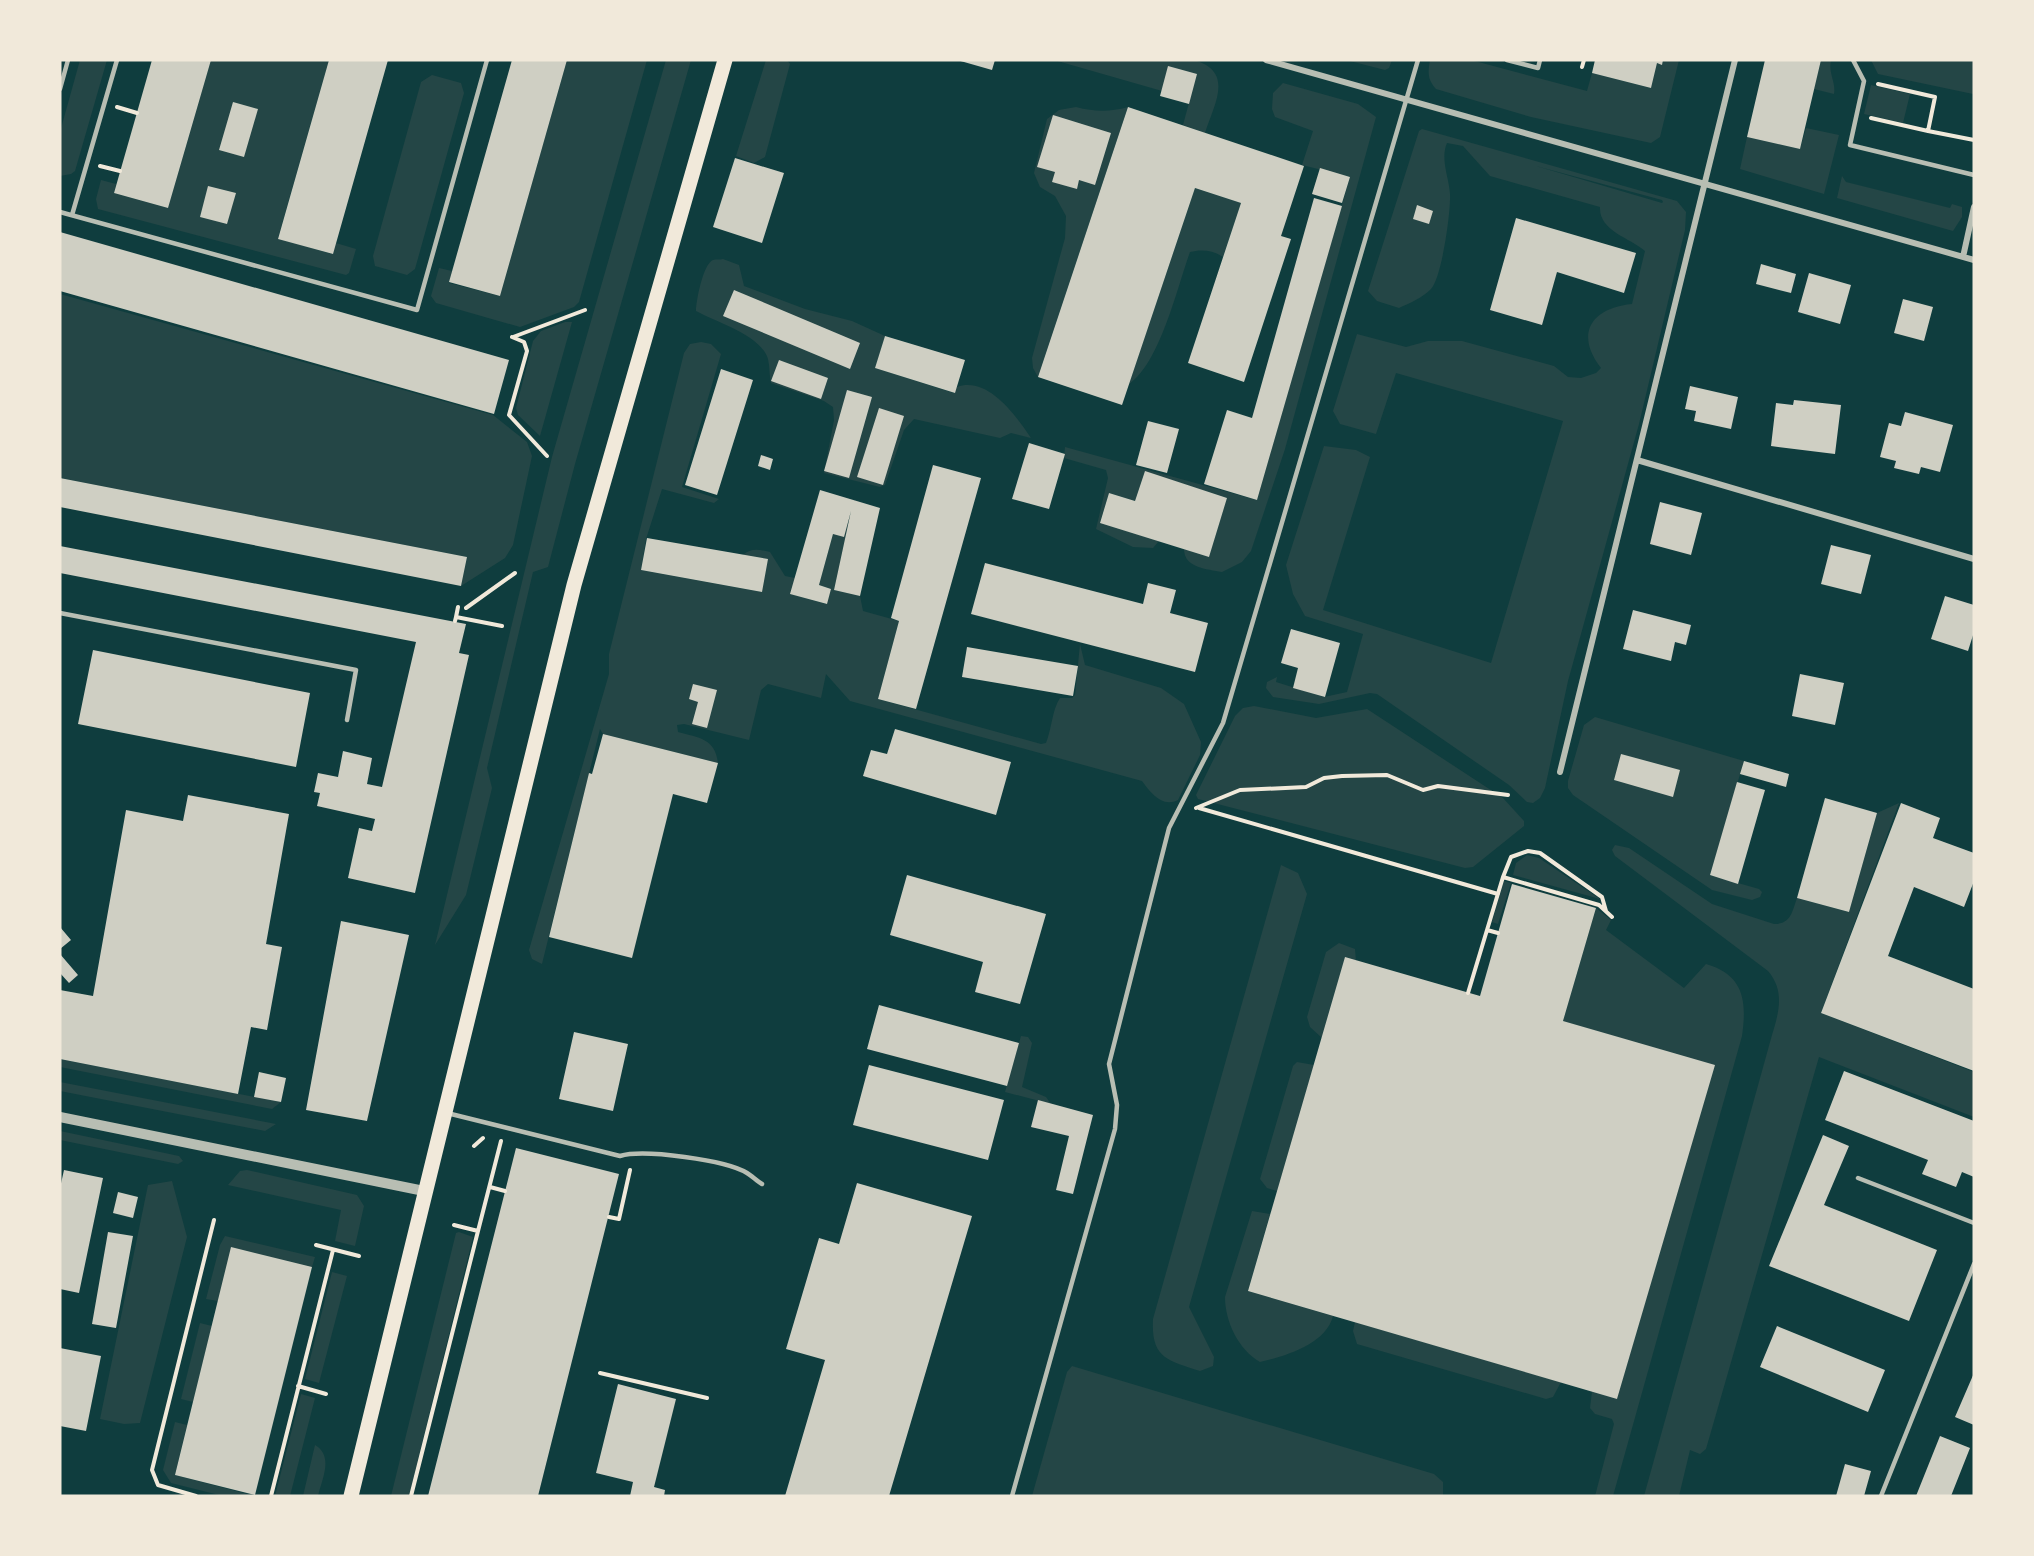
<svg xmlns="http://www.w3.org/2000/svg" width="2034" height="1556" font-family="'Roboto Condensed',sans-serif">
<rect width="100%" height="100%" fill="#0f3d3e"/>
<path fill="#244646" fill-rule="evenodd" d="M80,60H107L75,171L71,174L60,176V132Z
M211,60H329L278,238L332,254L336,243L356,249L349,273L346,275L98,209L96,199L101,180L116,184L114,193L168,208Z
M567,60H647L579,302L574,307L520,327L436,303L431,296L439,268L452,271L449,283L500,296Z
M666,60H691L575,464L548,567L533,572L487,768L492,788L466,895L435,945L552,457Z
M766,60H787L790,64L765,157L754,163L736,156Z
M1054,60H1194C1235,72 1214,104 1205,133L1183,125L1190,99Z
M1346,60H1392L1389,68L1385,70Z
M1430,60H1471L1587,91L1592,73L1651,88L1657,63L1662,64L1663,60H1679L1660,137L1651,143L1531,117L1436,89C1427,79 1428,72 1430,60Z
M1821,60H1831C1828,73 1836,82 1834,94L1814,89Z
M1871,60H1974L1973,94L1878,74Z
M432,75L461,83L464,93L415,269L407,275L375,266L373,256L421,82Z
M1283,83L1358,104L1376,117L1285,449L1251,551L1242,562L1222,572C1207,569 1184,568 1184,549L1209,556L1227,498L1145,472L1135,501L1109,493L1100,522L1159,541L1153,548L1133,547L1096,529L1108,478L1106,470L1064,458L1065,447L1257,500L1350,177L1302,165L1313,131L1275,117L1272,109L1273,93Z
M1871,85L1910,94L1903,123L1864,114Z
M1076,107C1095,112 1110,112 1128,107L1038,377L1033,368L1032,358L1065,238L1066,216L1055,196L1040,187L1034,173L1047,119L1059,110Z
M1806,128L1839,135L1824,194L1740,169L1747,137L1800,149Z
M1422,129L1677,201L1686,212L1685,230L1639,424L1568,681L1545,788L1540,798L1533,803L1527,802L1509,785L1377,694L1370,693L1319,704L1273,697L1266,688L1267,682L1277,677L1276,682L1324,697L1347,692L1363,634L1305,616L1293,594L1286,565L1324,446L1356,450L1370,457L1323,610L1491,663L1563,421L1396,373L1376,434L1340,424L1333,411L1357,334L1406,347L1428,341H1462L1554,366L1568,377L1581,378L1596,373L1601,368C1574,333 1592,308 1632,304L1645,251C1629,237 1599,231 1600,207L1490,176L1463,146L1447,143C1440,159 1449,177 1450,194C1451,211 1442,277 1431,289C1422,298 1410,303 1399,308L1377,301L1368,291L1419,131ZM1536,166L1662,200L1663,202L1662,203Z
M1842,176L1846,182L1950,208L1952,204L1962,207V217L1953,231L1837,198Z
M1195,188L1241,203L1223,257C1213,250 1201,249 1190,252C1177,288 1160,363 1129,384Z
M723,259L739,265L744,286L805,309L852,321L885,336L875,368L954,393L957,387C988,376 1016,416 1031,438L1011,433L1000,438L914,419L904,430L885,485L880,487L824,473L834,420L833,407L824,401L771,383C769,375 770,367 768,359C761,335 716,322 696,311C696,301 703,264 713,260C716,259 720,260 723,259Z
M60,294L493,415L527,442L532,456L513,545L505,558L461,586L467,557L60,478Z
M565,322H572L540,436L518,415L516,408L533,341L541,331Z
M701,342L711,344L721,354L682,487L719,499L714,503L662,489L646,539L641,570L762,592L743,555C751,547 761,550 770,552L785,576L795,578L791,594L826,604L831,589L819,585L833,534L853,502L834,590L860,596L863,611L899,621L878,699L1041,744L1046,743C1052,728 1052,710 1060,698H1072L1075,695L1080,644L1085,665L1161,688L1184,704L1201,742L1200,755L1178,800C1162,808 1151,793 1142,781L850,701L826,674L821,698L768,684L761,690L749,740L684,724L677,725L678,732C699,738 715,738 718,763L603,734L600,729L542,964L532,959L529,950L609,674V654L684,353L690,344Z
M1254,706L1316,718L1367,709L1503,798L1524,821V826L1473,867L1465,868L1198,799L1196,795L1235,716L1243,708Z
M1595,717L1744,761L1710,875L1759,889L1762,892L1760,897L1752,900L1712,890L1573,795L1568,788V781L1584,725Z
M1899,803L1821,1013L1974,1072V1117L1819,1057L1706,1449L1700,1454L1690,1450L1679,1496H1644L1772,1035C1779,1012 1785,991 1768,971L1615,856L1612,850L1615,845L1629,848L1712,904L1774,924C1791,924 1792,912 1797,898L1849,912L1877,813Z
M1527,855L1539,858L1600,899L1513,875L1516,863Z
M1281,865L1298,873L1307,894L1189,1307L1214,1357L1213,1366L1200,1371C1167,1360 1151,1358 1153,1319Z
M1504,881L1511,883L1498,924L1492,922Z
M1596,908L1611,920L1606,930L1684,988L1706,964C1744,975 1747,1001 1742,1036L1613,1496H1595L1614,1424L1612,1419L1595,1414L1590,1408L1592,1391L1617,1398L1714,1066L1563,1021Z
M1339,943L1355,949L1356,961L1322,1038L1310,1027L1307,1017L1326,952Z
M1021,1036L1028,1037L1032,1043L1022,1087L1046,1097L1051,1104L1005,1092Z
M60,1059L281,1102L272,1109L60,1067Z
M1297,1062L1314,1065L1277,1191L1267,1188L1260,1179L1293,1066Z
M60,1082L276,1124L265,1131L60,1091Z
M60,1131L179,1156L183,1161L178,1164L60,1140Z
M247,1170L357,1195L364,1206L355,1246L335,1241L341,1210L228,1185L240,1171Z
M172,1181L187,1237L140,1423L124,1424L100,1419L148,1185Z
M1252,1211L1270,1214L1248,1291L1333,1316C1326,1344 1286,1356 1260,1362C1239,1350 1225,1322 1225,1297Z
M459,1232L473,1237L409,1496H391L456,1233Z
M225,1236L315,1257L312,1267L218,1301L206,1299L220,1245Z
M332,1272L347,1276L319,1383L305,1379Z
M1355,1322L1561,1382L1553,1397L1546,1399L1357,1344L1353,1331Z
M200,1323L212,1326L193,1402L181,1399Z
M1072,1366L1434,1474L1443,1482V1496H1032L1067,1372Z
M301,1394L315,1398L290,1496H275Z
M175,1422L187,1425L175,1475L255,1496H223L171,1483L163,1470Z
M315,1445C334,1456 322,1479 318,1496H303Z"/>
<path fill="#cfcfc3" d="M152,60H211L168,208L114,193Z
M329,60H388L333,254L278,239Z
M512,60H567L500,296L449,282Z
M957,60H995L992,70Z
M1595,60H1663L1662,65L1657,63L1651,88L1592,73Z
M1765,60H1821L1800,149L1747,137Z
M1168,66L1197,74L1189,104L1160,96Z
M233,102L258,109L244,157L219,150Z
M1128,107L1304,166L1281,236L1291,239L1244,382L1188,363L1241,203L1195,188L1122,405L1038,377Z
M1053,115L1111,133L1095,185L1079,180L1077,189L1052,182L1055,172L1037,167Z
M735,158L784,173L762,243L713,227Z
M1320,168L1350,177L1342,203L1312,194Z
M208,186L236,193L227,224L200,217Z
M1314,198L1342,206L1257,500L1204,484L1227,410L1252,418Z
M1417,205L1433,211L1429,224L1413,219Z
M1516,218L1636,253L1624,293L1557,272L1542,325L1490,310Z
M60,232L509,360L494,414L60,291Z
M1761,264L1796,274L1791,293L1756,284Z
M1809,273L1851,285L1840,324L1798,312Z
M734,290L860,343L850,369L723,316Z
M1903,299L1933,307L1924,341L1894,333Z
M885,336L965,360L955,393L875,368Z
M779,360L828,378L821,399L771,381Z
M721,369L753,380L717,495L685,485Z
M1690,386L1738,397L1731,429L1694,421L1696,411L1685,409Z
M847,390L872,397L849,478L824,471Z
M1794,400L1841,405L1835,454L1771,446L1776,403L1793,405Z
M879,408L904,416L883,485L857,477Z
M1905,412L1953,425L1940,472L1921,467L1919,474L1894,468L1896,461L1880,457L1889,423L1901,426Z
M1148,421L1179,429L1167,473L1136,465Z
M1029,443L1065,454L1049,509L1012,499Z
M761,455L773,459L770,470L758,466Z
M933,465L981,478L916,709L878,699L899,621L891,618Z
M1145,471L1227,498L1209,557L1100,523L1109,493L1135,501Z
M60,478L467,557L461,586L60,507Z
M820,490L880,508L860,596L834,590L851,511L844,537L833,534L819,585L831,589L827,604L790,594Z
M1660,502L1702,513L1691,555L1650,544Z
M647,538L768,559L762,592L641,570Z
M1831,545L1871,555L1861,594L1821,584Z
M60,546L466,624L459,653L469,655L415,893L348,878L359,828L372,831L375,819L317,806L320,793L314,792L318,773L338,777L343,751L372,758L367,784L382,787L416,642L60,573Z
M985,563L1143,604L1148,583L1176,590L1170,613L1208,623L1195,672L971,614Z
M1945,596L1974,605V632L1968,651L1931,639Z
M1633,610L1691,625L1686,645L1675,642L1671,661L1623,649Z
M1291,629L1340,643L1325,697L1293,688L1298,668L1281,663Z
M967,647L1078,666L1073,696L962,677Z
M93,650L310,693L296,767L78,724Z
M1800,674L1844,683L1835,725L1792,716Z
M693,684L717,690L707,728L692,724L698,702L689,699Z
M895,729L1011,762L996,815L863,776L871,750L887,754Z
M603,734L718,763L707,803L673,794L632,958L549,937L589,773L592,774Z
M1621,754L1680,770L1673,797L1614,780Z
M1744,761L1789,774L1786,787L1740,774Z
M1737,782L1765,790L1738,884L1710,875Z
M188,795L289,814L266,944L282,947L267,1030L251,1027L238,1094L60,1059V990L93,996L126,810L183,821Z
M1825,798L1877,813L1849,912L1797,898Z
M1901,803L1940,818L1933,838L1974,853V881L1964,907L1914,887L1888,956L1974,989V1071L1821,1013Z
M907,875L1046,914L1020,1004L975,992L983,962L890,935Z
M1512,884L1596,908L1563,1021L1715,1065L1617,1399L1248,1291L1345,957L1480,996Z
M341,921L409,935L367,1121L306,1110Z
M60,927L71,940L60,949Z
M60,954L78,975L69,983L60,973Z
M879,1005L1019,1043L1007,1086L867,1049Z
M574,1032L628,1044L613,1111L559,1099Z
M869,1065L1004,1100L988,1160L853,1125Z
M1844,1071L1974,1121V1177L1962,1172L1956,1187L1922,1174L1928,1160L1825,1120Z
M259,1072L286,1078L281,1102L254,1097Z
M1038,1100L1093,1115L1073,1194L1056,1190L1069,1136L1031,1127Z
M1823,1135L1849,1146L1824,1205L1937,1250L1909,1321L1769,1266Z
M516,1148L619,1174L538,1496H428Z
M64,1170L103,1178L79,1293L60,1289V1188Z
M857,1183L972,1216L889,1496H785L825,1360L786,1349L819,1238L839,1244Z
M118,1192L138,1197L133,1218L113,1213Z
M108,1232L133,1236L116,1328L92,1324Z
M231,1247L312,1267L255,1495L175,1475Z
M1777,1326L1885,1370L1868,1412L1760,1367Z
M60,1348L101,1356L86,1431L60,1426Z
M1974,1373V1425L1955,1417Z
M618,1384L676,1399L654,1487L665,1490L664,1496H630L633,1482L596,1473Z
M1940,1436L1970,1448L1951,1496H1916Z
M1845,1464L1871,1471L1864,1496H1836Z"/>
<g fill="none" stroke-linecap="round" stroke-linejoin="round">
<path stroke="#f1e9da" stroke-width="4" d="M1582,67L1584,60
M117,107L137,113
M1871,118L1928,131L1935,97L1878,84
M1928,131L1974,140
M100,166L120,171
M512,337L524,342L527,351L509,415L547,456
M513,337L585,310
M466,608L515,573
M456,617L458,607
M455,621L456,617L502,626
M1196,808L1240,790L1306,787L1324,778L1342,776L1387,775L1423,790L1438,786L1508,795
M1199,808L1498,894
M1503,877L1511,857L1528,851L1540,853L1602,897L1606,911
M1487,930L1498,933
M1468,993L1503,877L1599,905L1612,917
M474,1146L483,1138
M490,1187L505,1191
M609,1217L619,1219L630,1170
M478,1231L501,1141
M316,1245L359,1256
M600,1373L707,1398
M298,1386L326,1394
M196,1496L158,1485L152,1470L214,1220
M271,1496L333,1250
M411,1496L478,1231L454,1225"/>
<path stroke="#b8beb3" stroke-width="4.5" d="M1507,60L1538,68L1540,60
M1853,60L1864,81L1850,145L1974,175
M60,89L68,60
M60,212L417,310L487,60
M72,215L117,60
M60,613L356,670L347,720
M447,1113L620,1156C644,1149 726,1160 747,1173C752,1176 757,1181 762,1184
M1858,1178L1974,1223
M1012,1496L1115,1129L1117,1105L1109,1064L1169,828L1223,723L1418,60
M1881,1496L1974,1264"/>
<path stroke="#b8beb3" stroke-width="6" d="M1266,60L1974,260
M1963,257L1974,207
M1637,460L1974,559
M1560,772L1735,60"/>
<path stroke="#b8beb3" stroke-width="10" d="M60,1117L424,1191"/>
<path stroke="#f1e9da" stroke-width="15" d="M351,1496L574,585L725,60"/>
</g>
<rect width="2034" height="1556" fill="none" stroke="#f1e9da" stroke-width="123"/>
</svg>
